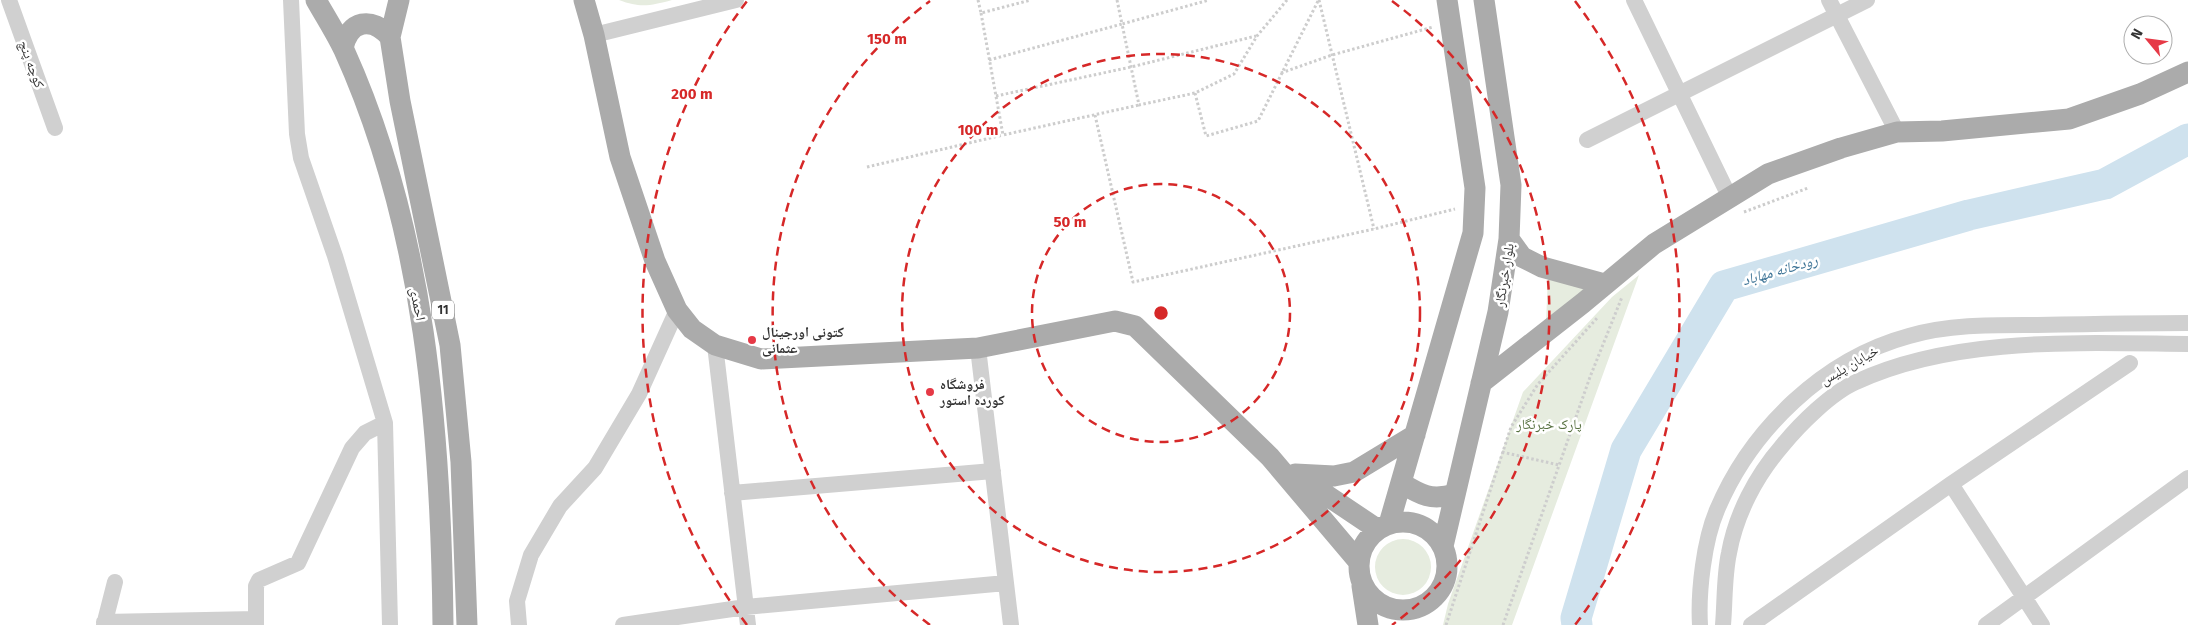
<svg xmlns="http://www.w3.org/2000/svg" width="2188" height="625" font-family="'Fira Sans','Noto Naskh Arabic',sans-serif">
<rect width="100%" height="100%" fill="#fff"/>
<path fill="#e6ecdf" d="M619,0H672C650,6 640,8 619,0Z
M1548,275L1588,289L1546,323Z
M1639,275L1512,625H1443L1448,604L1523,392L1612,297Z
M1375 567a28 28 0 1 1 56 0a28 28 0 1 1-56 0Z"/>
<g fill="none" stroke-linecap="round" stroke-linejoin="round">
<path stroke="#cfe2ee" stroke-width="31" d="M1577,625L1576,618L1626,450L1724,286L1969,215L2105,184L2188,139"/>
<path stroke="#cdcdcd" stroke-width="3" stroke-dasharray="2.5 2.5" stroke-linecap="butt" d="M978,0L981,13L1031,0
M1117,0L1122,24L1209,0
M1319,0L1374,229
M981,13L1003,135L1139,105
M989,60L1122,24L1139,105L1195,93L1234,74L1257,36L1287,0
M1281,73L1332,55L1433,27
M1195,93L1206,136L1258,121L1318,1
M996,96L1131,67L1256,36
M1095,115L1133,282L1374,229L1455,209
M867,167L1003,135
M1744,212L1808,188
M1502,452L1559,465
M1446,625L1511,427L1538,384L1598,317
M1503,625L1590,377L1622,297"/>
<path stroke="#d0d0d0" stroke-width="16" d="M9,0L55,128
M291,0L297,134L301,158L335,256L385,423L390,625
M1634,0L1729,196
M1829,0L1897,132
M594,35L736,0
M1587,140L1867,0
M715,345L748,625
M978,348L1011,625
M1951,484L2042,625
M732,493L993,471
M104,622L256,619
M104,625L115,582
M256,625V586L259,580L298,563L352,448L365,433L385,423
M519,625L517,601L531,555L560,506L595,468L639,394L677,310
M623,625L746,607L1006,583
M1700,625C1698,592 1704,540 1717,510C1751,429 1824,359 1909,336C1950,324 1995,325 2037,325C2087,324 2138,323 2188,323
M1723,625C1725,602 1724,576 1729,553C1736,514 1756,476 1782,446C1799,425 1831,393 1856,382C1954,336 2082,343 2188,344
M1751,625L1951,484L2130,363
M1986,625L2188,478"/>
<path stroke="#ababab" stroke-width="21" d="M316,0C325,16 336,33 344,50C425,229 441,431 443,625
M399,0L390,37L400,101L450,345L461,462L467,625
M584,0L594,35L620,157L655,261L677,310L692,329L715,345L761,359L978,348L1115,321L1135,326L1270,457L1358,561
M343,48C349,20 372,16 390,37
M1509,239L1522,257L1542,267L1604,284
M1481,383L1583,303L1654,244L1768,174L1841,148L1897,132L1942,131L2069,119L2140,94L2188,72
M1295,474L1334,476L1354,472L1415,435
M1295,474L1377,529
M1401,483C1421,495 1431,501 1455,494
M1359 566a44 44 0 1 1 88 0a44 44 0 1 1-88 0Z
M1389,524L1473,233L1475,188L1447,0
M1443,546L1498,312L1509,239L1511,185L1484,0
M1362,586L1368,625"/>
</g>
<g fill="none" stroke="#d62828" stroke-width="2.5" stroke-dasharray="9 6">
<circle cx="1161" cy="313" r="129"/>
<circle cx="1161" cy="313" r="259"/>
<path d="M930 625A388 388 0 0 1 930 1M1392 1A388 388 0 0 1 1392 625"/>
<path d="M747 625A518 518 0 0 1 747 1M1575 1A518 518 0 0 1 1575 625"/>
</g>
<g fill="#e63946" stroke="#fff" stroke-width="2">
<circle cx="752" cy="340" r="5"/>
<circle cx="930" cy="392" r="5"/>
</g>
<g text-anchor="middle" stroke-width="5" stroke-linejoin="round" paint-order="stroke">
<rect fill="#fff" stroke="#707070" stroke-width="1" x="432" y="300.5" width="22" height="19" rx="4"/>
<g font-size="12" font-weight="bold" fill="#333">
<text x="443" y="314">11</text>
</g>
<g font-size="14" fill="#333" stroke="#fff">
<text transform="translate(32 64) rotate(70)" y="5">کوچه پنچ</text>
<text transform="translate(1504 275) rotate(-81)" y="5">بلوار خبرنگار</text>
<text transform="translate(418 304) rotate(79)" y="5">احمدی</text>
<text transform="translate(1849 365) rotate(-30)" y="5">خیابان پلیس</text>
</g>
<g font-size="14" font-weight="bold" fill="#333" stroke="#fff" text-anchor="start">
<text x="762" y="337">کتونی اورجینال<tspan x="762" dy="16">عثمانی</tspan></text>
<text x="940" y="389">فروشگاه<tspan x="940" dy="16">کورده استور</tspan></text>
</g>
<g font-size="14" fill="#56703f" stroke="#fff">
<text x="1549" y="429">پارک خبرنگار</text>
</g>
<g font-size="15" font-style="italic" fill="#3f7597" stroke="#fff">
<text transform="translate(1780 270) rotate(-16)" y="5">رودخانه مهاباد</text>
</g>
</g>
<circle cx="1161" cy="313" r="8" fill="#d62828" stroke="#fff" stroke-width="2.5"/>
<g font-size="15" text-anchor="middle" font-weight="bold" fill="#d62828" stroke="#fff" stroke-width="5" stroke-linejoin="round" paint-order="stroke">
<text x="887" y="44">150 m</text>
<text x="692" y="99">200 m</text>
<text x="978" y="135">100 m</text>
<text x="1070" y="227">50 m</text>
</g>
<g transform="translate(2148 40) rotate(299)"><circle r="24" fill="#ffffff" stroke="#adadad"/>
<path d="M0-4L9 19L0 12L-9 19Z" fill="#e63946"/>
<text y="-8" font-size="14" font-weight="bold" text-anchor="middle" fill="#333333">N</text>
</g>
</svg>
